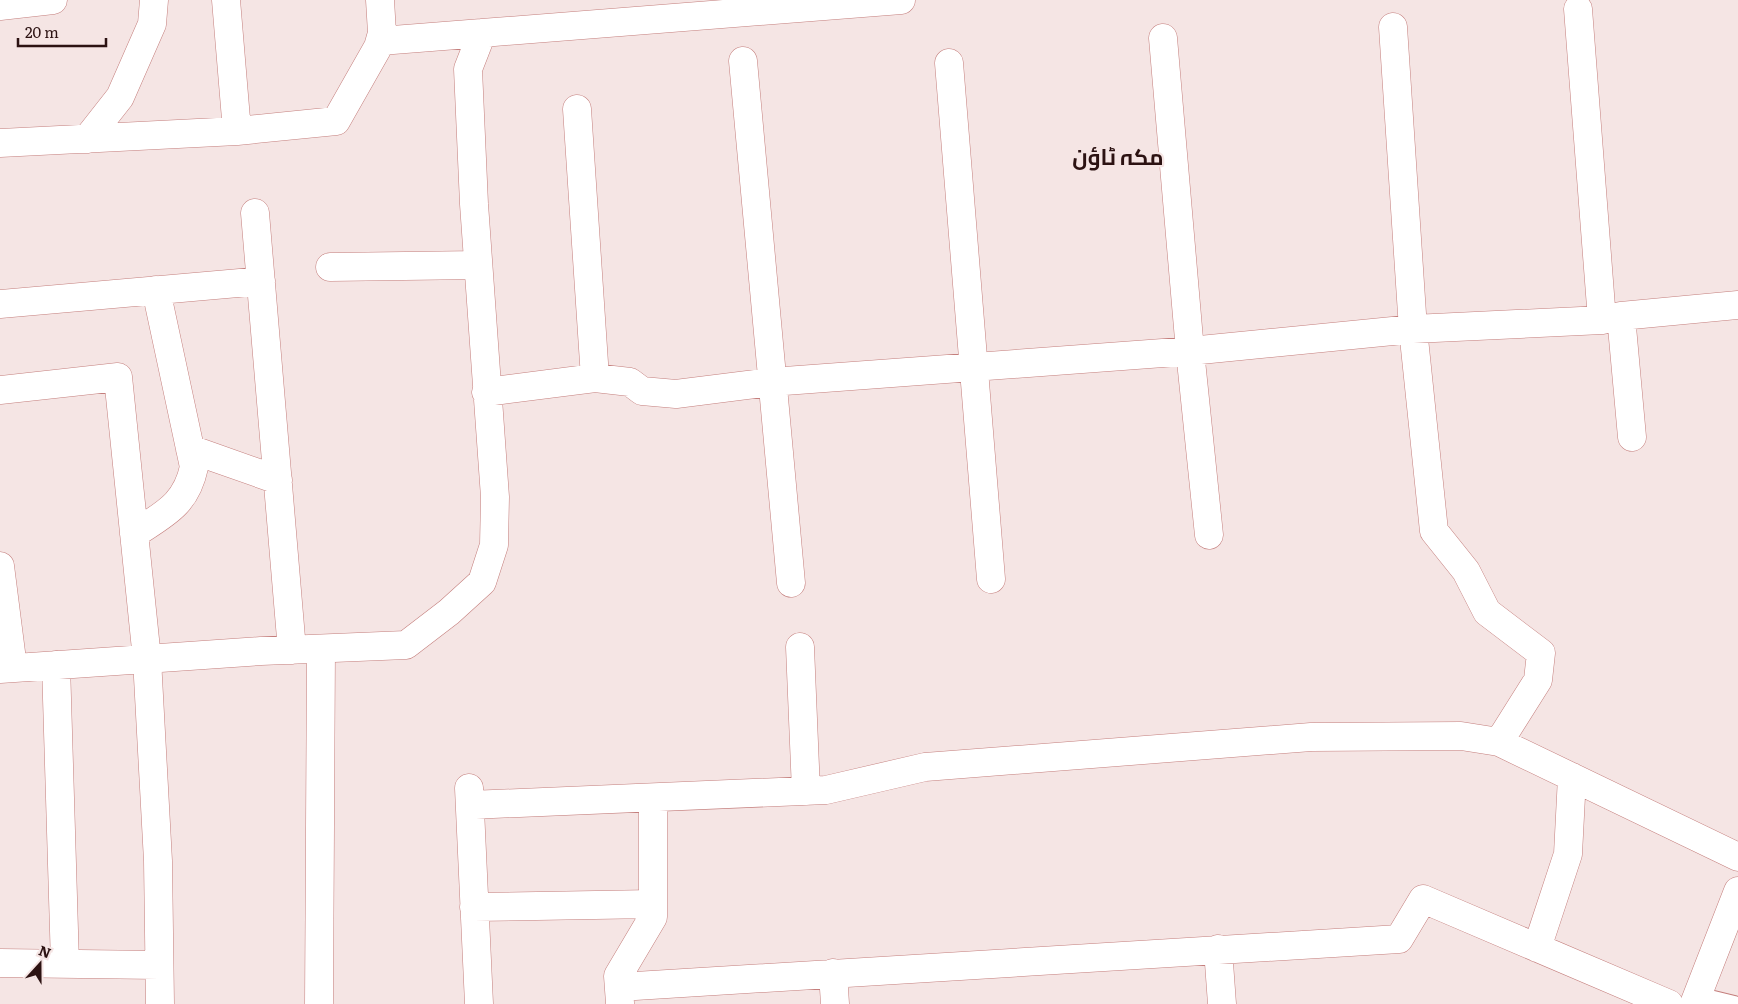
<svg xmlns="http://www.w3.org/2000/svg" width="1738" height="1004" font-family="Literata,Cairo,serif">
<rect width="100%" height="100%" fill="#f5e5e4"/>
<g fill="none" stroke-linecap="round" stroke-linejoin="round">
<defs>
<path id="service" d="M1697,995L1734,1004"/>
<path id="minor" d="M226,0L237,131
M0,6L53,0
M1578,9L1602,320
M1393,27L1413,329L1434,531L1466,571L1487,612L1541,653L1538,680L1499,742
M1163,38L1190,351L1209,535
M380,41L482,33
M743,61L791,583
M949,63L991,579
M577,109L595,378
M87,139L120,97L152,24L154,0
M0,143L237,131L336,121L378,47L382,33L380,0
M255,213L292,650
M330,267L478,265
M0,304L261,281
M1621,316L1632,437
M0,390L118,377L147,659L158,861L160,1004
M486,392L595,378L630,382L642,391L676,394L771,382L1190,351L1413,329L1602,320L1621,316L1738,305
M190,449L278,480
M134,534C164,514 186,505 194,467L156,290
M0,566L13,668
M800,647L806,791
M56,665L65,964
M0,669L261,651L406,645L449,612L482,582L494,545L495,497L474,204L468,69L482,33L901,0
M469,788L479,1004
M470,805L826,790L925,767L1311,737L1461,736L1499,742L1738,857
M474,907L653,904
M1537,948L1568,854L1572,777
M1218,949L1222,1004
M0,963L159,965
M833,973L835,1004
M619,987L1399,939L1423,899L1669,1004
M620,1003L618,976L653,917V798
M319,1004L321,649"/>
<path id="tertiary" d="M1694,1004L1738,891"/>
</defs>
<use href="#service" stroke="#c47e7c" stroke-width="18"/>
<use href="#minor" stroke="#c47e7c" stroke-width="29"/>
<use href="#tertiary" stroke="#c47e7c" stroke-width="29"/>
<use href="#service" stroke="#fff" stroke-width="16"/>
<use href="#minor" stroke="#fff" stroke-width="28"/>
<use href="#tertiary" stroke="#fff" stroke-width="28"/>
</g>
<g text-anchor="middle" stroke-width="4.5" stroke-linejoin="round" paint-order="stroke">
<g font-size="22" font-weight="bold" fill="#2c1212" stroke="#f5e5e4">
<text x="1118" y="165">مکہ ٹاؤن</text>
</g>
</g>
<g transform="translate(40 964) rotate(21)" stroke="#f5e5e4" stroke-width="4" paint-order="stroke">
<path d="M0-4L9 19L0 12L-9 19Z" fill="#2c1212"/>
<text y="-8" font-size="14" font-weight="bold" text-anchor="middle" fill="#2c1212">N</text>
</g>
<path d="M18 38v8h88v-8" fill="none" stroke="#2c1212" stroke-width="2.5"/>
<text x="25" y="38" font-size="15" fill="#2c1212" stroke="#f5e5e4" stroke-width="4" paint-order="stroke">20 m</text>
</svg>
